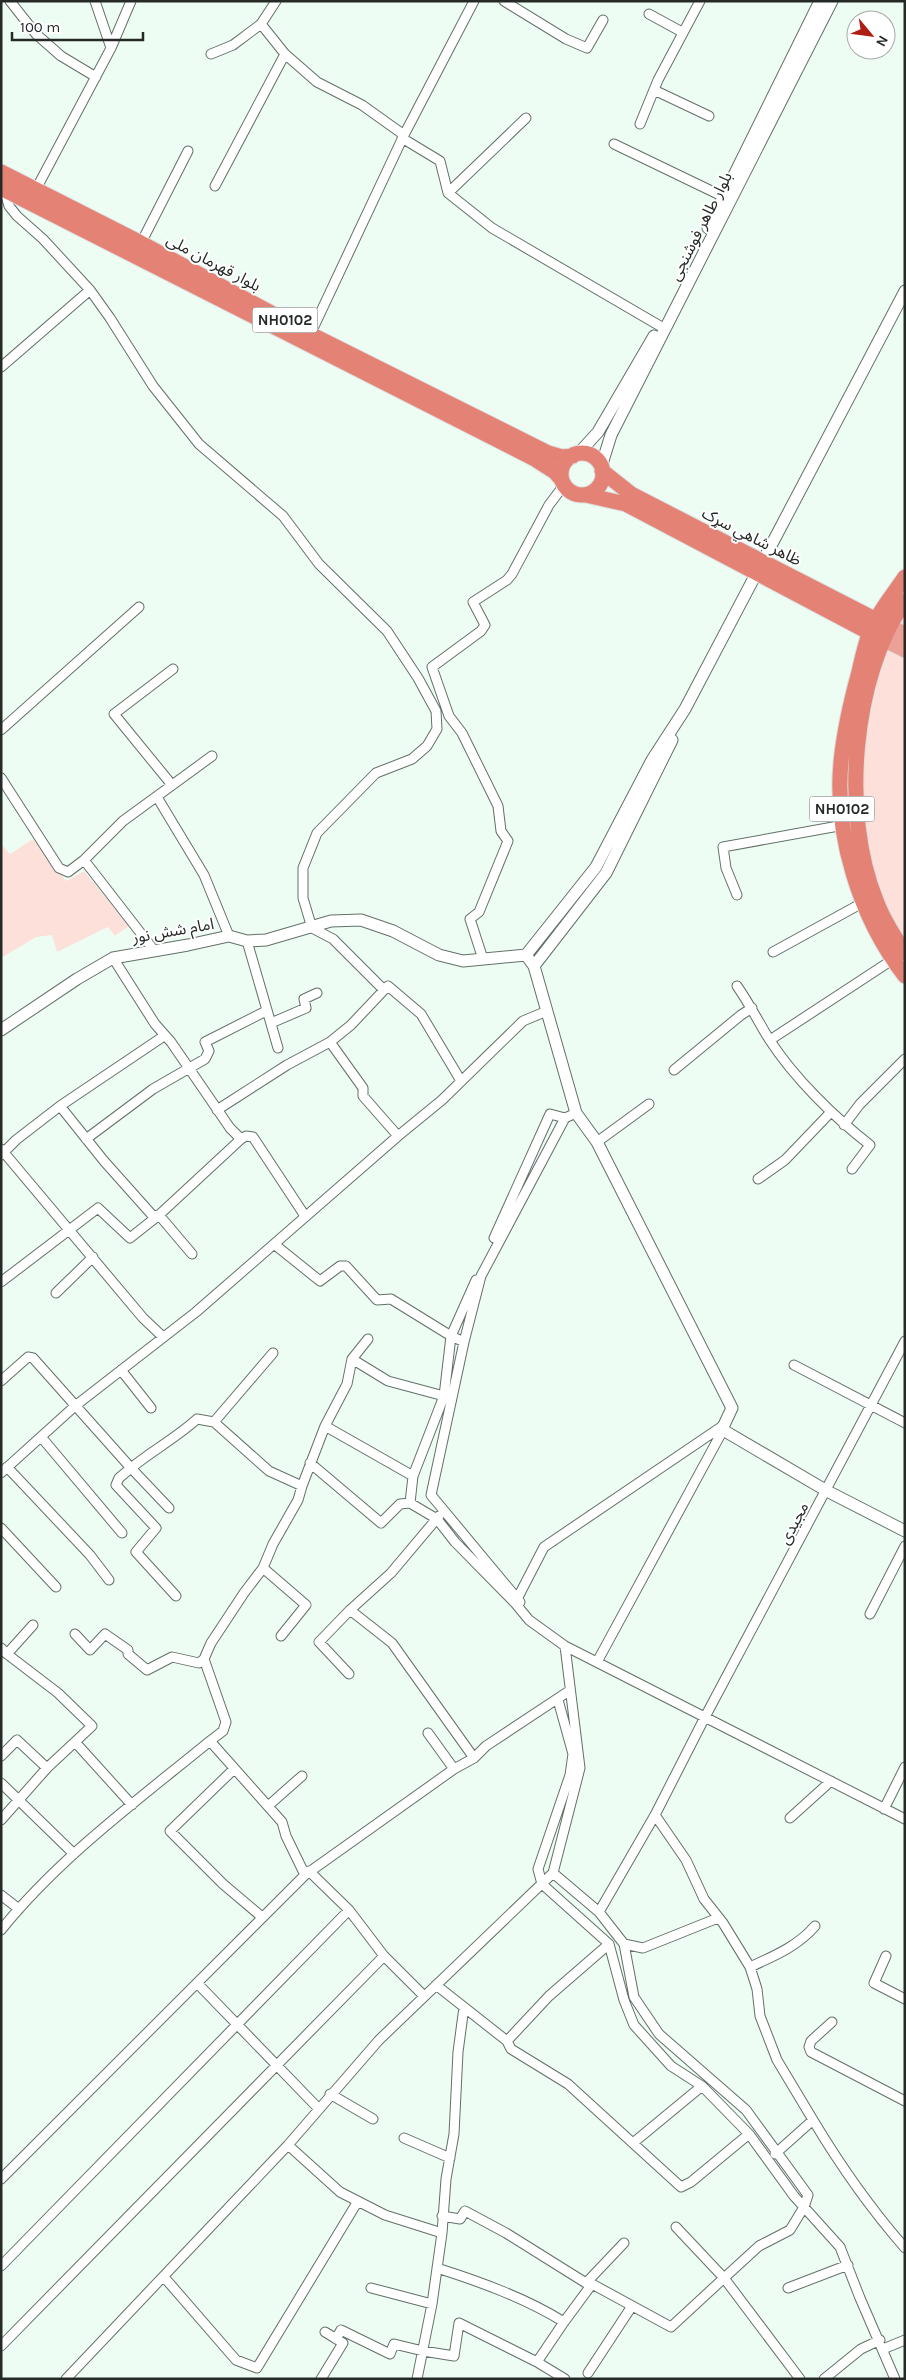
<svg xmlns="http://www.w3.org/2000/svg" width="906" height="2380" font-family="Karla,'Noto Sans Arabic',sans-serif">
<rect width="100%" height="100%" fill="#eefdf3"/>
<path fill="#fee0da" d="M905,612V949L887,918L864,841L859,765L884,653Z
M33,839L66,881L84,871L129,926L115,936L108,927L57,952L52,935L36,937L1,958V844L10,854Z"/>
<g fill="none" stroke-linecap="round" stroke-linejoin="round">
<defs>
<path id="minor" d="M10,1L36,34L61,56L96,77
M95,1L111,48
M504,1L566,39L587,48L603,20
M649,14L682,32
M261,24L285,54L317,82L362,105L404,135
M211,54L233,45L261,24L276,1
M654,90L709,116
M640,124L658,80L700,1
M402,138L440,161L448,193L492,228L660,326
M614,144L724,197
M215,186L285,54
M4,189L9,206L17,216L43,239L90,290L110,318L153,386L199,444L283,516L319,564L387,631L418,678L436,711L437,729L427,746L412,759L376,773L317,833L303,868V898L312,928L333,939L384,990L388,986L421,1014L461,1081
M34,193L111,48L131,1
M448,193L526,118
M141,243L188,151
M309,337L404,135L474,1
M1,367L90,290
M1,730L139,607
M1,778L59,868L68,872L84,860L153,949
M172,785L114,714L173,669
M157,797L204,875L229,936
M84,860L123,821L212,756
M737,895L726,868L723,847L844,825
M247,941L278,1048
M773,952L864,902
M113,958L155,1024L171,1042L230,1128L241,1139L246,1136L253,1137L305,1216
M483,959L470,919L479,912L508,841L501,831L498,806L462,733L449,716L432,667L481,631L485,625L473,602L507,580L512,574L549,505L564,485
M737,986C749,1003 758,1021 769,1039C794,1078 834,1117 870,1145L852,1169
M271,1023L306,1008L304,999L317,993
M770,1040L892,960
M330,1042L363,1088V1096L398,1136
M674,1070L741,1015L752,1008
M60,1106L104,1161L153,1216L159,1215L192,1254
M217,1110L287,1065L330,1042L351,1025L384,990
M844,1125L860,1104L905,1059
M86,1139L153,1089L205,1059L209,1051L205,1042L266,1011
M597,1142L649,1104
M1,1149L143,1318L163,1337
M1,1155L16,1140L60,1106L164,1036
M758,1179L785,1160L831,1112
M494,1238L550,1114L565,1118
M274,1244L320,1281L340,1266H346L377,1300L391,1299L451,1336L464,1342
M1,1282L98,1208L130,1238L159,1215L241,1139
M56,1293L93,1257
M368,1339L352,1359L347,1384L325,1426L413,1476
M352,1359L388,1381L444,1396
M794,1365L905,1423
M121,1370L151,1408
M1,1381L28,1357L33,1358L131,1468L119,1478L116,1485L156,1528L136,1552L176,1596
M214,1422L273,1353
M42,1438L122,1533
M310,1463L381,1523L400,1504L410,1503L437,1519L455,1542L515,1603L529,1620L565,1646L905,1819
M7,1467L90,1555L109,1580
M1,1473L75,1406L196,1312L398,1136L442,1100L523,1021L547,1011
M410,1503L413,1476L444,1396L451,1336L476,1280
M169,1508L131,1468C153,1450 176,1438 197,1419L214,1422L269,1471L302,1486L325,1426
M1,1528L56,1587
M263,1568L306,1605L281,1636
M520,1602L431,1495L464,1342L481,1276L565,1118L576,1113
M515,1603L544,1547L724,1425
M350,1610L391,1573L439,1516
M870,1614L905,1546
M75,1634L90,1650L105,1634L128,1650V1654L147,1670L172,1657L199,1663L204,1659L211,1643L244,1593L263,1568L273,1544L298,1500L302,1486
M1,1648L7,1654L33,1625
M204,1659L226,1722L223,1731L210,1741L282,1822L286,1836L305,1875L454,1769L474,1758L486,1746L569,1691
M597,1662L723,1430
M349,1674L319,1642L350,1610L392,1643L474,1758
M558,1700L573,1754L570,1775L538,1869L542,1884L609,1944L624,2000L634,2025L671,2066L702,2086L749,2134L794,2196L840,2247L860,2298L895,2379
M428,1733L454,1769
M75,1742L132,1805
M1,1756L17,1740L47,1768
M234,1769L170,1831L223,1884L262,1917
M1,1783L74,1854
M268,1806L302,1776
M884,1809L905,1767
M655,1815L686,1860L704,1899L723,1923L750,1967L757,1989L760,2016L777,2060L813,2120
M790,1818L831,1781
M1,1820L47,1768L92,1726L58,1693L7,1654
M309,1871L349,1910L384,1956L424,1996
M553,1873L599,1912L624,1944L634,1997L659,2034L746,2110L808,2195L804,2207L790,2230L759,2246L724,2278L800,2379
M1,1895L19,1909
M599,1912L655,1815L705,1717L905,1341
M1,1930C60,1857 138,1800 210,1741
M609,1944L549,1996L507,2041L511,2049L568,2084L681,2187L691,2182L749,2134
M624,1944L643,1948L718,1918
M886,1956L874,1983L905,1999
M750,1967C774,1956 798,1946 815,1926
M197,1983L318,2108
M436,1985L507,2041
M832,2022L811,2041L809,2047L811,2052L905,2101
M330,2094L373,2119
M404,2138L450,2158
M633,2143L702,2086
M288,2145L340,2192L385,2215L442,2233
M775,2154L813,2120C840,2165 870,2208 905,2248
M1,2179L305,1875
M442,2216L460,2219L465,2211L506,2233L586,2283L592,2284L564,2322
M1,2266L349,1910
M164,2277L236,2360L257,2368L358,2201
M586,2283L624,2243
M592,2284L671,2327L724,2278L676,2227
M371,2288L432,2304
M788,2288L848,2265
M336,2339L341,2330L390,2354L394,2344L423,2351L454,2356L459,2323L537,2362L564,2322C525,2298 481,2282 437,2268
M1,2346L384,1956
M883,2349L905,2340
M537,2362L565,2379
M588,2373L632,2306
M66,2379L288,2145L379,2040L553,1873L580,1768L565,1646
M321,2379L343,2343L325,2332
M417,2379L432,2304L442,2233L446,2179L454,2134L458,2052L464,2007
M824,2379L861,2349L880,2340"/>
<path id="tertiary" d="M708,228L820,1
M578,454L598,432L654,336
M601,467L611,435L832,1
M526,955L596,867L652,760L685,709L905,291
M534,966L606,873L672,740
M1,1030L77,979L113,958L188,945L229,936L247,941L266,940L331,921L361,920L393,931L439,955L463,961L526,955L534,966L576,1113L597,1142L732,1408L724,1425L723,1430L827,1491L905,1531"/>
<path id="primary" d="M890,627L905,634
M883,639L905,650"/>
<path id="trunk" d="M1,172L141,243L310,334L548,453L562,457L573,456
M1,188L533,458L555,472L562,480
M561 474a21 21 0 1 1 42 0a21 21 0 1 1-42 0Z
M602,471L631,494L884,624
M586,495L626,504L878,637
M905,577C893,595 878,612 870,632C865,644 862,659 859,672C851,701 844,732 841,762C834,835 860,918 905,976
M905,601C852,676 841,815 876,900C883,919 894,936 905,953"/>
</defs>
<use href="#minor" stroke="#637068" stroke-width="11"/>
<use href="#tertiary" stroke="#637068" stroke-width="13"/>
<use href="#primary" stroke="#dcdddc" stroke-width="17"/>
<use href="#trunk" stroke="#dcdddc" stroke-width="17"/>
<use href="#minor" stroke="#fff" stroke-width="9"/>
<use href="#tertiary" stroke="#fff" stroke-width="11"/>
<use href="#primary" stroke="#eba198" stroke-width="15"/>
<use href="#trunk" stroke="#e48276" stroke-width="15"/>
</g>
<g text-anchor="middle" stroke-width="4" stroke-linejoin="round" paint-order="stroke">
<g fill="#fff" stroke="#666a68" stroke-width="1">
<rect x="252.5" y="307.5" width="65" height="25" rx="4"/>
<rect x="809.5" y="796.5" width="65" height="25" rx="4"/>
</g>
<g font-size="15" font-weight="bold" fill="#252a27">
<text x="285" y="325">NH0102</text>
<text x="842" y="814">NH0102</text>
</g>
<g font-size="16" fill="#252a27" stroke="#fff">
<text transform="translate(700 226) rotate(-63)" y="6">بلوار طاهر فوشنجی</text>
<text transform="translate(214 262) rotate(28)" y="6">بلوار قهرمان ملی</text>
<text transform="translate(752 536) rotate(27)" y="6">ظاهر شاهي سړک</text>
<text transform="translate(173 930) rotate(-10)" y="6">امام شش نور</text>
<text transform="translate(793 1523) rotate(-62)" y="6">مجیدی</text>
</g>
</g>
<rect width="906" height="2380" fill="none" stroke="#252a27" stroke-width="5"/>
<g transform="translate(871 35) rotate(119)"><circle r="24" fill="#ffffff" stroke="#a8aaa9"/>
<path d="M0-4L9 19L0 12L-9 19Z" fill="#ae1e14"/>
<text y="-8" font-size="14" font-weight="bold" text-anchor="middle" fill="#252a27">N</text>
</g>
<path d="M12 32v8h131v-8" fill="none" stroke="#252a27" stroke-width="2.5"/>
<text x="20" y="32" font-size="15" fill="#252a27" stroke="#ffffff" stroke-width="4" paint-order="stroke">100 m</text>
</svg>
